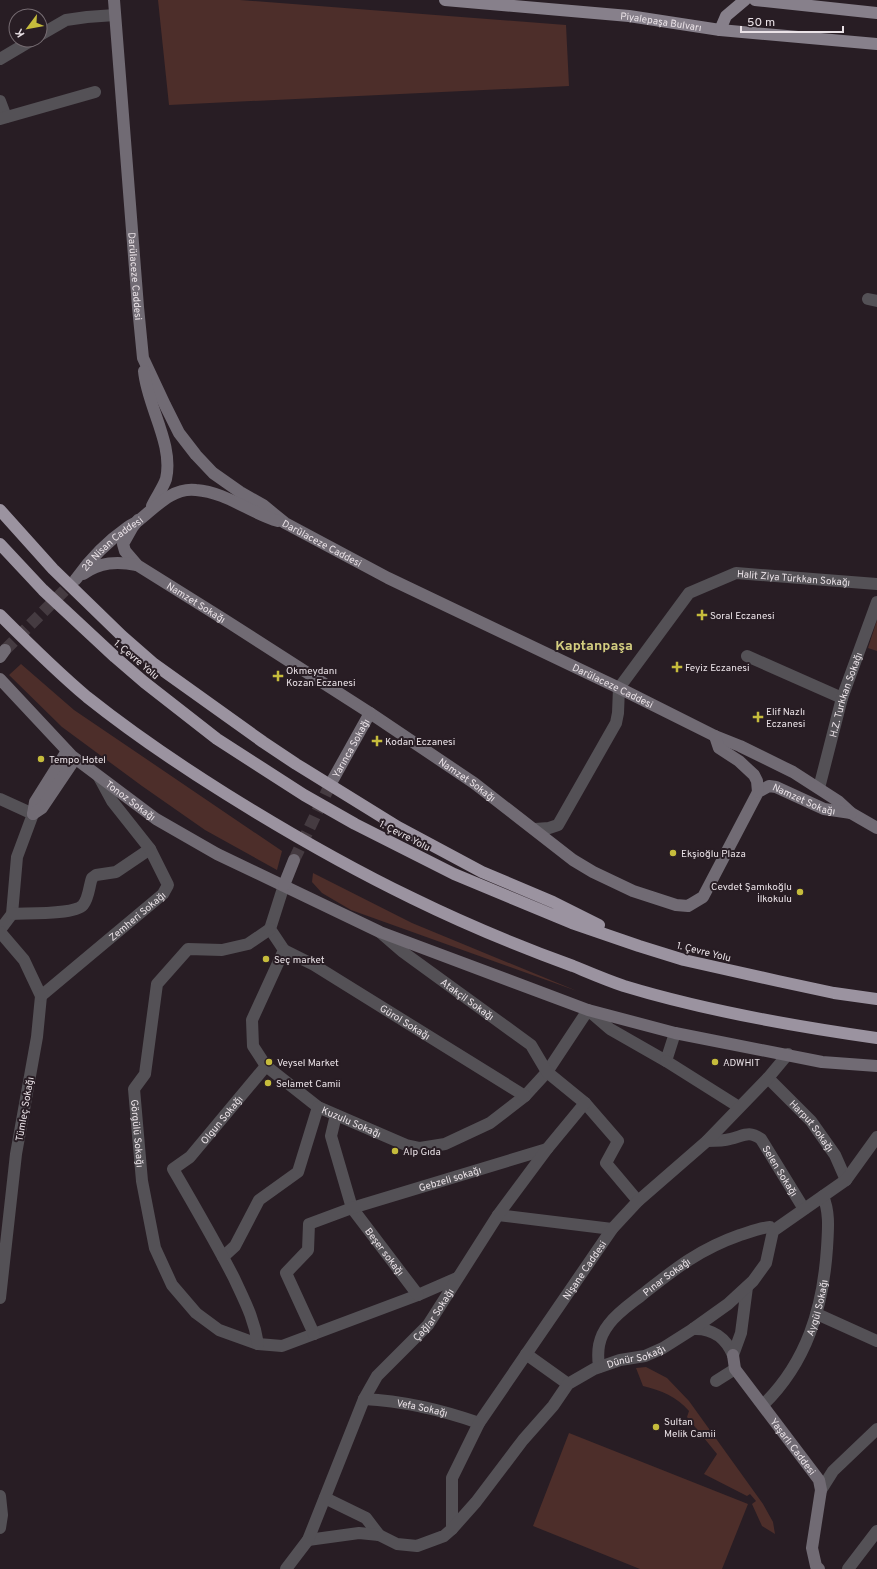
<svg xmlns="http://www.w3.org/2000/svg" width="877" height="1569" font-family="Overpass,sans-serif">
<rect width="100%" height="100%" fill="#281d24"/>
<path fill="#4d2e2a" d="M158,0H240L566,25L569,86L169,105Z
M877,620V651L868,648Z
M21,664L74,710L282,851L277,870L205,830L142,786L62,727L9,675Z
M313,873L412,923L577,991L351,910L322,893L312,882Z
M646,1367L667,1378L689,1401L763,1504L773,1522L775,1534L762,1526L752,1504L756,1501L750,1494L747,1496L704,1474L717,1454L687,1417L689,1411C677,1397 661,1390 643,1386L636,1368Z
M569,1433L748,1504L722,1569H640L533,1526Z"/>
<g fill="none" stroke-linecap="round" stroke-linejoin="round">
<path stroke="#453b41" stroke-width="12" stroke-dasharray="12 6" stroke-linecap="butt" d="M5,650L76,579
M294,860L331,783"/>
<g stroke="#545156" stroke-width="12">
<path d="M40,35L66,20L87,17L115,15"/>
<path d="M0,59L32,40"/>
<path d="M0,101L6,117"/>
<path d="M0,119L95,92"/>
<path d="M868,299L877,301"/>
<path d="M747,656L842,698"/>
<path id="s1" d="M819,788L842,698L877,602"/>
<path d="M0,799L33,814L17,857L12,914L0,930"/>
<path id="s2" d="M535,829L549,828L558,825L616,723L618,713L619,688L689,593L736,573L877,584"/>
<path id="s3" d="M284,885L270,929L284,950L252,1020L253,1046L266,1066L318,1107L406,1145L420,1148L445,1144L490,1123L525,1096L547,1072L588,1010L610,1029L666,1061L675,1033"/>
<path d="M12,914C27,913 74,915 83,905C89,898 89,886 92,878L96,875L116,872L150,849"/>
<path id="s4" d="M270,929L248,944L222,950L188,949L157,984L145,1074L134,1089L142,1181L155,1248L172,1285L196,1313L219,1330L258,1344L282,1346L418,1295L457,1278"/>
<path d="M0,932L24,960L41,996L37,1037L16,1154L0,1298"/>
<path id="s5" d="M381,933L403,952L531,1045L547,1072L585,1103L618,1141L606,1163L638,1201"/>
<path id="s6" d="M284,950L314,965L525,1096"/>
<path id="s7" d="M41,996L163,894L168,885L150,849L112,801L99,777"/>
<path d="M666,1061L739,1107"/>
<path id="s8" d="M768,1078L811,1121L835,1155L846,1180"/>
<path id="s9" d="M336,1115L331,1136L352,1208L418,1295"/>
<path id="s10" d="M707,1141C715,1141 723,1141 730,1139C744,1136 748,1130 761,1139L804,1209"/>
<path d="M498,1215L612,1229"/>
<path d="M223,1257L235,1246L259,1200L298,1172L318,1107"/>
<path d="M817,1314L877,1341"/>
<path d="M693,1329C712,1328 726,1338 733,1355"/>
<path id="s11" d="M314,1334L286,1273L308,1250L309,1224L352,1208L547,1149"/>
<path id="s12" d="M258,1344C254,1318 245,1302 234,1278C215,1241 194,1205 173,1169L190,1157L266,1066"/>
<path d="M526,1354L568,1384"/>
<path d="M733,1355L741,1333L747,1287"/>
<path id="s13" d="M599,1367C597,1351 598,1338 609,1324C618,1312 632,1303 643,1294C676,1268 700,1249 740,1235C750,1232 759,1228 770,1227L773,1231"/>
<path d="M716,1381L735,1369"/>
<path id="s14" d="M364,1399C403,1401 442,1410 479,1423"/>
<path id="s15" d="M763,1405C807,1362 823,1308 827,1248C828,1230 830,1213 823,1196"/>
<path d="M821,1490L833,1471L877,1429"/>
<path d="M0,1496L2,1515L0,1528"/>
<path d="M325,1498L366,1518L379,1535"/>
<path id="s16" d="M452,1529V1478L479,1423L612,1229L638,1201L707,1141L768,1078L788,1054"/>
<path id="s17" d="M308,1540L359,1533L379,1535L397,1544L417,1546L444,1536L452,1529L476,1502L523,1440L553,1406L568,1384L594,1369L620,1360L645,1356L663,1348L693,1329L728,1304L753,1281L766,1263L773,1231L846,1180L877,1137"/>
<path id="s18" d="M286,1569L308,1540L364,1399L377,1376L428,1325L498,1215L547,1149L585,1103"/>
<path d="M848,1569L877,1531"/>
</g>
<g stroke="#716b74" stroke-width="12">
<path id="s19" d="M114,0L138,307L143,358L165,405L179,433L196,455L213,473L240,492L263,505L285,523L388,578L619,688L715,736L740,746L793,772L838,801L851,813L877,828"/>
<path d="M144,371C147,406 174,444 166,479C163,488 156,497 152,506"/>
<path id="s20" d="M138,520L132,528L123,544L125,551L137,565L225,620L370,713L474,783L573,860L593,872L633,891L676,905L688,906L703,897L758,792L769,786L776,787L824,809L851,813"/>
<path d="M83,574C100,562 117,561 137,565"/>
<path id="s21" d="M76,579C90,559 108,541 128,527C131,525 135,523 138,521C155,508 172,487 196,490C226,492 250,513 278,521"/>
<path d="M0,657L5,650"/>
<path id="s22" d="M0,679L72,756L156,819L217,854L380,932L588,1010L675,1033L822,1062L877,1066"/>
<path d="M715,736L719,748L739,761L754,775L757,781L758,792"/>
<path id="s23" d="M331,783L370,713"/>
<path d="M33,814L35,802L67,751"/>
<path d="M33,814L42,808L75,759"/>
<path d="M284,885L294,860"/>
<path id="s24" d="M733,1355L735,1369L819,1480L821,1490L812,1548L816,1566L819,1569"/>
</g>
<g stroke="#87808b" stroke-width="12">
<path id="s25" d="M445,0L629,16L720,30L877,44"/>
<path d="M755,0L877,13"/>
<path d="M720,30L726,16L745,0"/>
</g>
<path stroke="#9b93a0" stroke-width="12" d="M0,510L53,569L122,636L154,664L263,742L296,764L398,827L482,872L553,902L599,925
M0,544L43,590L115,657L144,682L217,739L304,795L355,824L454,874L572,923L639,946L684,960L778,981L834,993L877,999
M0,615C28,643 56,671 87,697C131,732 178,764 226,794C287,832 348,867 412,898C465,924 518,946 573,966C590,973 606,980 624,986C706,1011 792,1026 877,1038"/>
</g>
<g fill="#c6bc3c" stroke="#281d24" stroke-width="1.5">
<path d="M700 609h4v4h4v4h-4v4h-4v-4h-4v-4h4z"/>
<path d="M675 661h4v4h4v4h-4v4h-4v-4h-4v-4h4z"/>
<path d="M276 670h4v4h4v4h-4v4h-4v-4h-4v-4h4z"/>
<path d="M756 711h4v4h4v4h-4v4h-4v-4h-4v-4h4z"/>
<path d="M375 735h4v4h4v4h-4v4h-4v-4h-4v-4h4z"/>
<circle cx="41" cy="759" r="4"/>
<circle cx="673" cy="853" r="4"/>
<circle cx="800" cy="892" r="4"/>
<circle cx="266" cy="959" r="4"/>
<circle cx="269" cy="1062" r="4"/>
<circle cx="715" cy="1062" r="4"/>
<circle cx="268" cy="1083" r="4"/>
<circle cx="395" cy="1151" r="4"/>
<circle cx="656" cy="1427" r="4"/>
</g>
<g text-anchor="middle" stroke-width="4" stroke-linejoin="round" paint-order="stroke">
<g font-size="10" fill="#eae2e7" stroke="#281d24">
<text dy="4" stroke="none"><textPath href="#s25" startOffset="217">Piyalepaşa Bulvarı</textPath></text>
<text dy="4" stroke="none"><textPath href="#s19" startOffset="277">Darülaceze Caddesi</textPath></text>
<text dy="4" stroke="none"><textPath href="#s19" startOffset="625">Darülaceze Caddesi</textPath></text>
<text dy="4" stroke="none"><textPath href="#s21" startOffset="51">28 Nisan Caddesi</textPath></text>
<text dy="4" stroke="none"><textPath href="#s2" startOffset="403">Halit Ziya Türkkan Sokağı</textPath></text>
<text dy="4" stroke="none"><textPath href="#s20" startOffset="124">Namzet Sokağı</textPath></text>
<text transform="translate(137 659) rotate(40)" y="4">1. Çevre Yolu</text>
<text dy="4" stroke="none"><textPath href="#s19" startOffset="949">Darülaceze Caddesi</textPath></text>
<text dy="4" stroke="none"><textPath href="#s1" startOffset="97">H.Z. Turkkan Sokağı</textPath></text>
<text dy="4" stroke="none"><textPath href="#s23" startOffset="40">Yarınca Sokağı</textPath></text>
<text dy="4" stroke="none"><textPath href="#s20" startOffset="448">Namzet Sokağı</textPath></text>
<text dy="4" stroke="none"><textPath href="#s20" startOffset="892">Namzet Sokağı</textPath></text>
<text dy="4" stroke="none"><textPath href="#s22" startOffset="179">Tonoz Sokağı</textPath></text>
<text transform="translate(405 835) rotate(27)" y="4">1. Çevre Yolu</text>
<text dy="4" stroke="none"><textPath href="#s7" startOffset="125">Zemheri Sokağı</textPath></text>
<text transform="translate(704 951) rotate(14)" y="4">1. Çevre Yolu</text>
<text dy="4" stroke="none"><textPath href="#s5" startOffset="109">Atakçil Sokağı</textPath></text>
<text dy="4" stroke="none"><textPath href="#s6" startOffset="141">Gürol Sokağı</textPath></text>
<text transform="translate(24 1109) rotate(-80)" y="4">Tümleç Sokağı</text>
<text dy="4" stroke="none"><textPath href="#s12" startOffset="265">Olgun Sokağı</textPath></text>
<text dy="4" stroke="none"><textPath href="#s3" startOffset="301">Kuzulu Sokağı</textPath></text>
<text dy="4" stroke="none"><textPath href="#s8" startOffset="65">Harput Sokağı</textPath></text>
<text dy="4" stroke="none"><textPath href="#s4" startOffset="288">Görgülü Sokağı</textPath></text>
<text dy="4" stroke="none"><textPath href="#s10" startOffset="93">Selen Sokağı</textPath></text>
<text dy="4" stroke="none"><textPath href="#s11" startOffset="273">Gebzeli sokağı</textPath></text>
<text dy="4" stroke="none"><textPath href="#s9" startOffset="151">Beşer sokağı</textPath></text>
<text dy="4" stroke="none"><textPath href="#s16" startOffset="298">Nişane Caddesi</textPath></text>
<text dy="4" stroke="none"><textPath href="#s13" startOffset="120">Pınar Sokağı</textPath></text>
<text dy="4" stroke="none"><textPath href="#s15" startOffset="113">Aygül Sokağı</textPath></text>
<text dy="4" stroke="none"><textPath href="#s18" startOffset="298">Çağlar Sokağı</textPath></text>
<text dy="4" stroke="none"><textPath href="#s17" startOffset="411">Dünür Sokağı</textPath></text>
<text dy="4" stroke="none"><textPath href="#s14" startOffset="59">Vefa Sokağı</textPath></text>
<text dy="4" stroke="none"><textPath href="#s24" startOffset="111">Yaşarlı Caddesi</textPath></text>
</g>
<g font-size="10" fill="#eae2e7" stroke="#281d24" text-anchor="start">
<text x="710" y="619">Soral Eczanesi</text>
<text x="685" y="671">Feyiz Eczanesi</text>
<text x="286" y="674">Okmeydanı<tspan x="286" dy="12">Kozan Eczanesi</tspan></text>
<text x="766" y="715">Elif Nazlı<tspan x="766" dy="12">Eczanesi</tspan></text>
<text x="385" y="745">Kodan Eczanesi</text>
<text x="49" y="763">Tempo Hotel</text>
<text x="681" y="857">Ekşioğlu Plaza</text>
<text x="792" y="890" text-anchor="end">Cevdet Şamıkoğlu<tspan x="792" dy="12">İlkokulu</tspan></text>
<text x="274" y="963">Seç market</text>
<text x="277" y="1066">Veysel Market</text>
<text x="723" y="1066">ADWHIT</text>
<text x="276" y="1087">Selamet Camii</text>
<text x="403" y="1155">Alp Gıda</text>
<text x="664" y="1425">Sultan<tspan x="664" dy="12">Melik Camii</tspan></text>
</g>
<g font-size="14" font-weight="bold" fill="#d4ce80" stroke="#281d24">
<text x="594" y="650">Kaptanpaşa</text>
</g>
</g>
<g transform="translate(28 28) rotate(238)"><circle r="19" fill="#281d24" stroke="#766c72"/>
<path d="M0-3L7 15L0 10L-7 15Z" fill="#c6bc3c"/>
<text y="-6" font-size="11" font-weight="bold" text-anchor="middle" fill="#eae2e7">K</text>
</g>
<path d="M741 26v6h102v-6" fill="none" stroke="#eae2e7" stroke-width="2"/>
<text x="747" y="26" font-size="12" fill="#eae2e7" stroke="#281d24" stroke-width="3" paint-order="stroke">50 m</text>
</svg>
